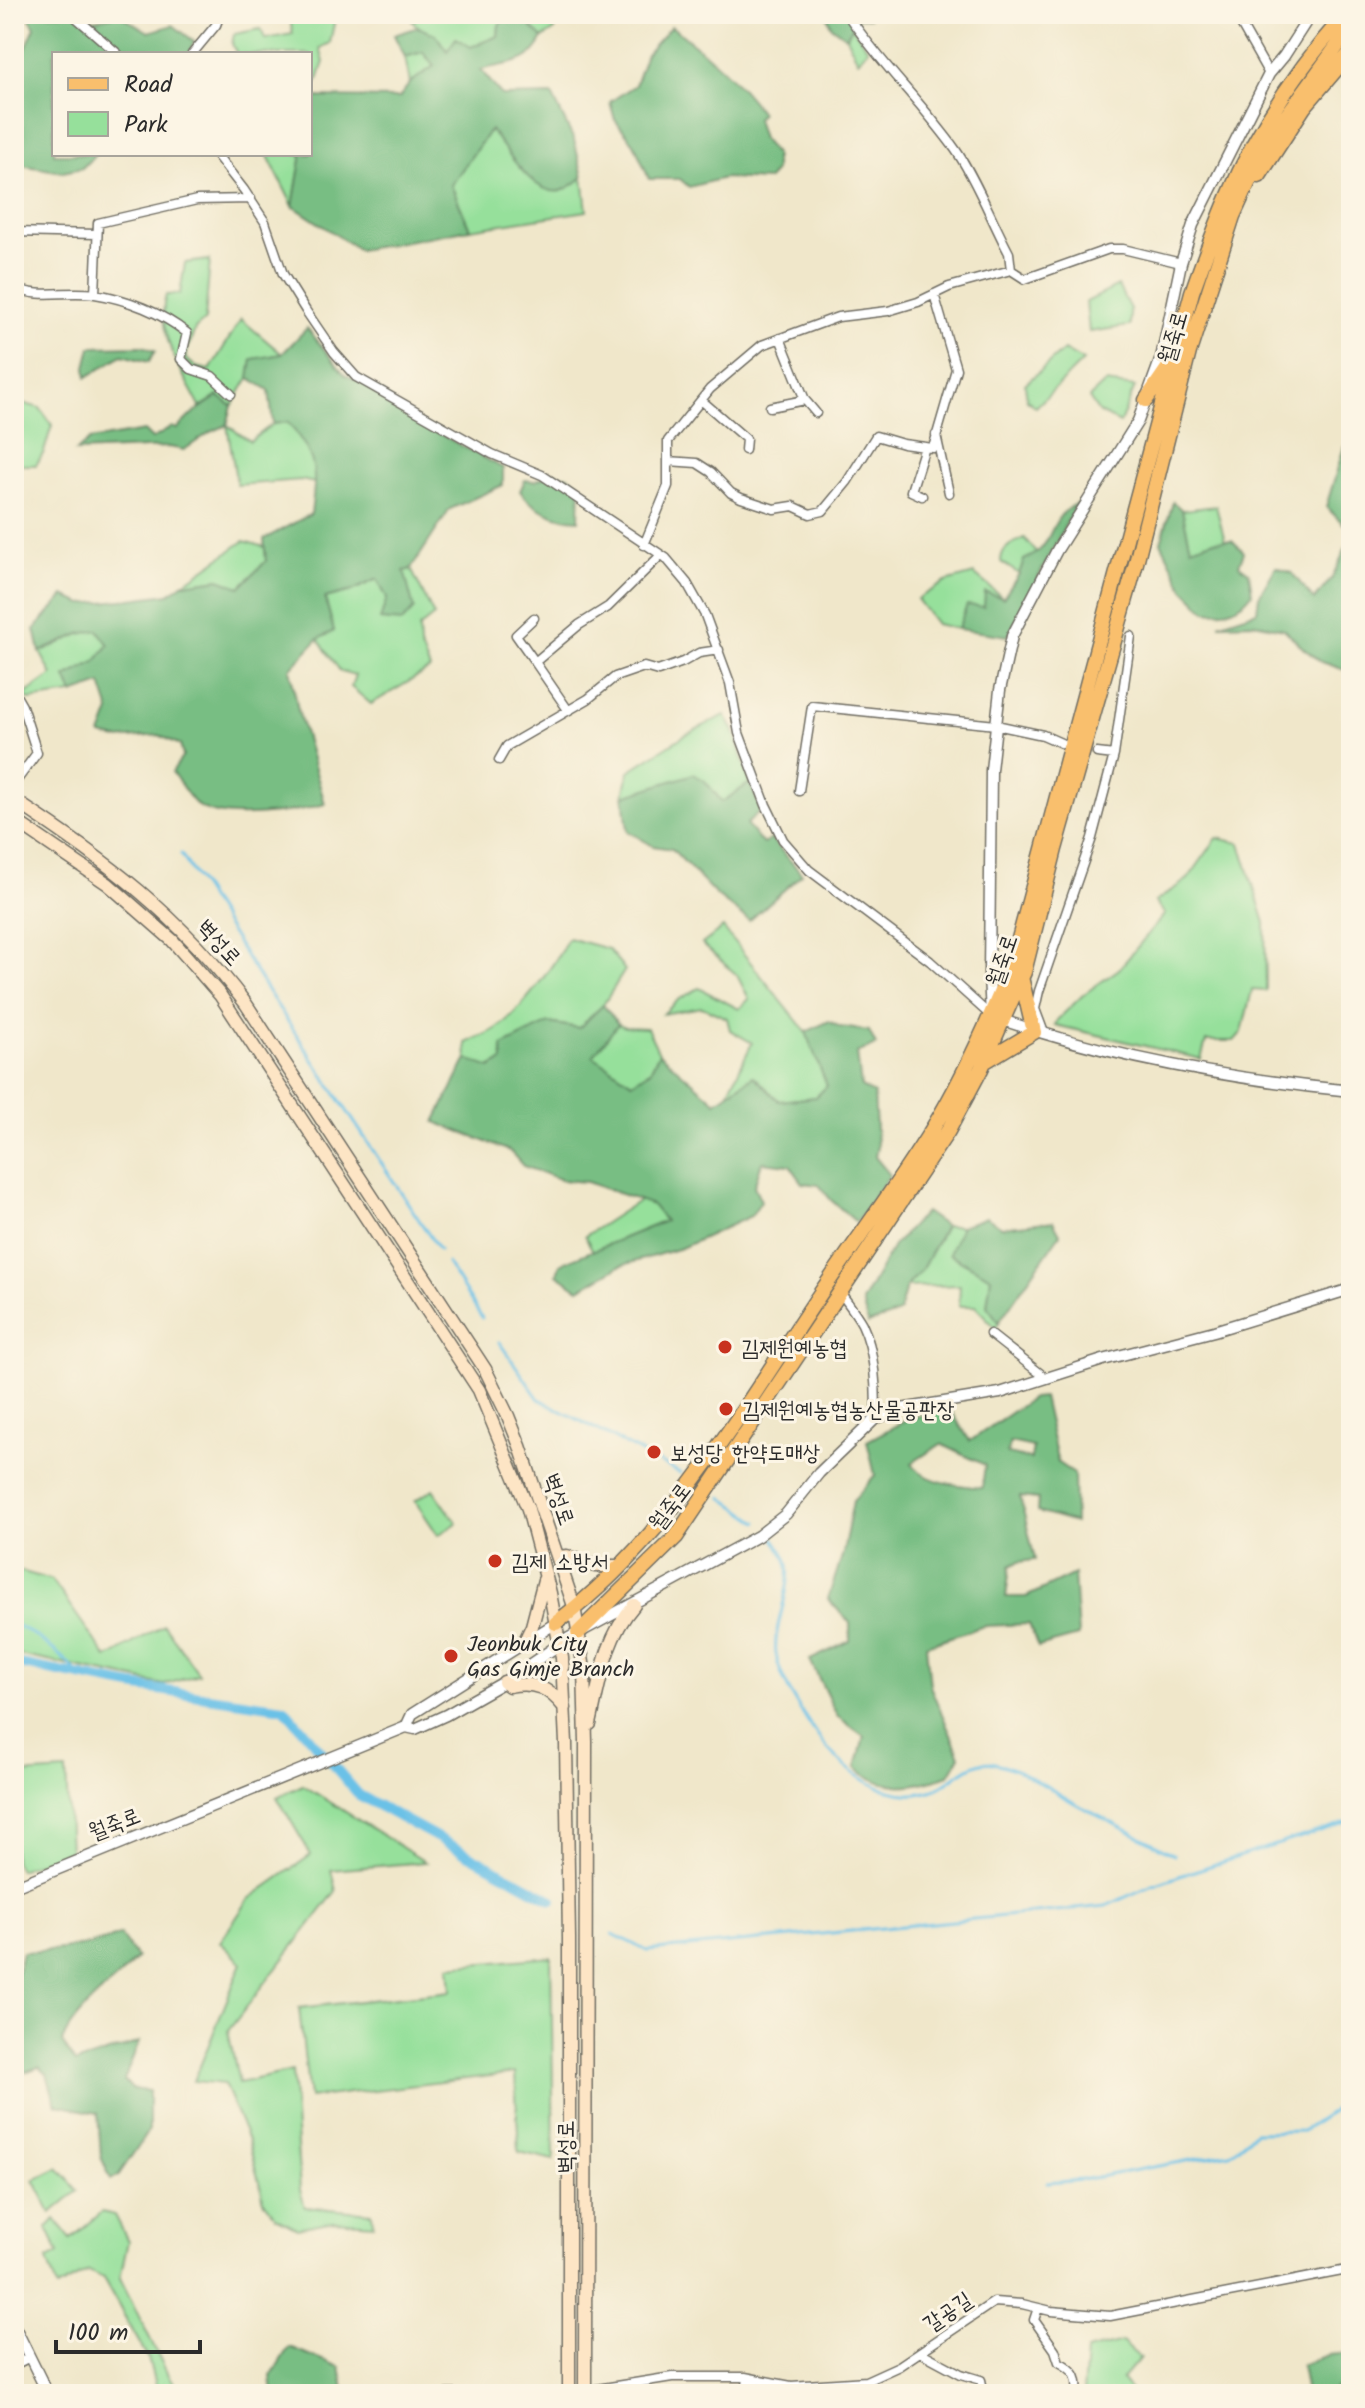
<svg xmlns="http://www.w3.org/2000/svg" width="1365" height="2408" font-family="Kalam,'Poor Story',sans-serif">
<rect width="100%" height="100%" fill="#fcf5e5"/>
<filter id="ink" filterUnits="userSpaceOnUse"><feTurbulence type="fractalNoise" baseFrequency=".0125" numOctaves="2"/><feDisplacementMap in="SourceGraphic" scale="16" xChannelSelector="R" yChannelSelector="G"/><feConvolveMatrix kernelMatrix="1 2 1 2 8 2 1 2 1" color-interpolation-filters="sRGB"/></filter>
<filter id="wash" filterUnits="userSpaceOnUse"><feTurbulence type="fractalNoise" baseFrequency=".006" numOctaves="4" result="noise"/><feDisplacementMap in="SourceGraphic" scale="32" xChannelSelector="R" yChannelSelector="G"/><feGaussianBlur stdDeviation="1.8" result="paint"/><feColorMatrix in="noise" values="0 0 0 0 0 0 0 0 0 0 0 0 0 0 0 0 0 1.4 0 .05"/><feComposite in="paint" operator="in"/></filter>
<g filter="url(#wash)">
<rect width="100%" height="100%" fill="#f0e7ca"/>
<path fill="#96e09b" stroke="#608663" stroke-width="2" d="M289,14H336L330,43L320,48L324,62L317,83L310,81V54H237L232,44L234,34L261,29L265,39L293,34Z
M425,14H547L555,30L543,38L521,17L499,25L498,36L471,47L447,51L436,36L418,27L412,21Z
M852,27L868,49L858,60L846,37Z
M423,52L434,67L410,83L405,57Z
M490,130L562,191L583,177L587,211L470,229L451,185Z
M267,154H302L293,206Z
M210,260L205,320L195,329L185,358L196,367L210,370L241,319L282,354L253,359L249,378L232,406L218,396L200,407C184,375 154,332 166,295L180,294L185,263Z
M1118,286L1130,309V326L1089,332L1086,302Z
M1064,350L1083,361L1036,407L1027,400L1025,384Z
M1105,383L1135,387L1120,423L1099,413L1089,398Z
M15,401L40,408L52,425L44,452L36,465H14Z
M288,422C302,441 318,458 315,483L301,480L237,485L227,425L250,441L273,424Z
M1216,506L1225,541L1191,549L1182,510Z
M1024,538L1038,554L1024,560L1019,574L1001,562C1001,547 1012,544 1024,538Z
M244,541L265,547L266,561L240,588L183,584Z
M411,569L434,616L419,628L420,646L430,669L371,704L351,687L355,675L340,671L318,639L334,631L325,598L352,591L377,579L387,598L403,571Z
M974,574L1003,598L984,608L967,606L958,629L936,624L917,599L946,582Z
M98,629L109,645L95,662L66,677L73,694L29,700L24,695L52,675L40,652L80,634Z
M725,715L733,729L750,783L722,802L705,781L624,796L629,771L685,735Z
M1217,838L1240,843L1265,923L1266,991L1252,990L1242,1032L1234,1041H1206L1201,1059L1055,1025L1057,1020L1084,994L1119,969L1165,914L1155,902L1188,879Z
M723,928L806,1032L827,1086L816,1097L779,1101L753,1076L728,1093L752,1043L730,1030L727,1018L702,1007L663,1014L678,1000L699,988L739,1009L749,999L737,975L702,944Z
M568,938L608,949L625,970L603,1005L579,1028L549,1023L503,1061L490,1068L467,1059L466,1043C476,1038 487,1034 496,1029C521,1011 555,965 568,938Z
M618,1024L626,1027L647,1028L659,1053L650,1071L632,1082L592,1056Z
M640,1200L653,1205L665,1221L593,1251L585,1236Z
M945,1226H961L950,1254L991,1277L987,1306L999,1322L996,1328L975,1306H959L960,1285L906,1287L921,1271Z
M433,1489L457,1523L438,1535L415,1501Z
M20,1571L52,1580L107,1658L164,1625L199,1674L164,1685L14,1654V1574Z
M66,1771L70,1851L19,1870L14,1861V1788L19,1774Z
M303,1785L425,1862L331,1870L336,1891L228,2031L239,2083L292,2071L300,2190L305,2207L372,2213L373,2224L334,2221L297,2228L276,2217L264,2201L248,2140L224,2084L194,2081L242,1963L220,1942L249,1899L311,1855L277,1797Z
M551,1957L554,2160L519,2152L515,2073L309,2098L299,2008L451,1991L449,1966Z
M58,2168L78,2191L51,2213L34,2180Z
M102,2212L115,2215L128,2241L120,2278L169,2377L182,2394H160L155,2385L148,2358L103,2278L89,2271L57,2288L47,2260L59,2253L47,2228L55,2219L71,2239Z
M1122,2342L1140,2358L1121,2380L1133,2394H1083L1086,2351Z"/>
<path fill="#78be83" stroke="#527457" stroke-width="2" fill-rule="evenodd" d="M27,14H83L86,21L119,15L149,32L173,25L194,41L189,54H54V154H96L82,168L63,172L14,164V63L21,59L35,27Z
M826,14H867L869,18H858L846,37L831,26Z
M506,17H521L543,38C529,67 507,62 481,70L502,96L552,95L574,140L583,177C577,182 568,189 561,191C533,197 506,148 490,130L451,185L470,229L359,250L293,206L302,154H310L312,97L399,98L410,83L434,66L423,52L405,57L394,35L418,27L436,35L447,51L456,38L471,47L498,36L499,25Z
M671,26C703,51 738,79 761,113L756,119L762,139L775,154V171L768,180L724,178L689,187L680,179H649L634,143L615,120L610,102L635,85L646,54Z
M307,328L345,375L383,392L401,413L503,468V485L450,509L411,569L404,571L414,609L402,622L380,620L387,598L377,579L352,591L325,598L334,631L318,639L290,669L298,710L325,804C297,812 217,825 195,803C186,794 179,781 172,772L183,756L180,745L159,735L118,739L101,735L110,711L101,684L73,694L66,677L95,662L109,645L98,630L80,634L40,652L35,629L64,596L83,604L131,599L169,594L183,584L219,579L240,587L266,561L264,539L311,514C317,467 317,460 288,422L273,424L269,390L249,378L252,359L282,354Z
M143,346L155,351L149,362L122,355L87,377L86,367L91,347Z
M218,396L232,406L227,425L209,433L184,450L169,447L76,451L90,440L144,431L152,439L172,427L177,429L192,414Z
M1344,447L1351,451V531L1326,507Z
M553,473L568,476L580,485L579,520C557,519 532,509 520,491L525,480L535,481Z
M1173,502L1182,510L1191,548L1212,541L1232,540L1244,552L1239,565L1249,572L1252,593C1240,610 1226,613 1206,611L1184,589L1161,542Z
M1077,503L1008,636L958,629L967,605L984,607L985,592L1003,598L1019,574L1024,560C1051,548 1046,534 1061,515C1065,511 1072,506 1077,503Z
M1351,537V672L1322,662L1304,649L1284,629L1254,623L1219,624L1257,611L1259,596L1276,567L1292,573L1314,600L1332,578Z
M693,774L705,781L722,802L750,783L761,810L746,825L763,844L771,839L802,874L749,921L716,895L672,849L653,846L628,831L624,796Z
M603,1005L618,1024L593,1056L632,1082L650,1071L659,1053L716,1102L754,1076L779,1101L816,1097L827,1086L806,1032L829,1021L840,1027L869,1031L876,1045L857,1053L861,1087L874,1094L877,1146L875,1157L890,1175L856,1222L831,1200L819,1185L803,1183L790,1165L762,1162L754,1186L761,1201L751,1216L681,1248L620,1266L579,1289L557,1274L560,1264L665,1221L652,1205L587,1182L562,1180L523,1166L510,1151L435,1122L467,1059L490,1068L503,1061L502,1046L549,1023L579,1028Z
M925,1212L945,1226L921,1271L906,1287L899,1313L868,1324L862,1302L893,1246Z
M986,1217L1002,1227L1053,1221L1060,1234L999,1322L987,1306L991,1277L949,1254L961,1226Z
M1043,1397L1058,1463L1074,1474L1075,1523L1037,1512L1038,1499L1020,1497L1035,1560L1018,1562L1010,1566L1006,1597H1026L1074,1574L1078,1636L1038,1647L1029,1624L984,1626L926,1645L930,1686L960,1756L949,1775C915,1787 886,1793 856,1768L864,1736L837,1716L810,1660L850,1641V1623L828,1599L843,1553L853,1501L875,1475L867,1441L908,1419L949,1408L970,1441L1032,1398ZM1010,1442L1033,1447L1031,1459L1007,1454ZM941,1444L985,1465L982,1488C959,1485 925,1484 912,1463Z
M120,1935L137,1958C114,1984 73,2011 62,2042L75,2063L139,2042L124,2080L132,2089L149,2091V2130L118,2176L111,2179L101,2157L98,2113L56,2105L47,2074L39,2067L14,2076V1985L22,1952C55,1951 90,1947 120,1935Z
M289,2347L340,2367L345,2394H273L271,2376Z
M1351,2353V2376C1334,2393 1329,2394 1306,2394L1301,2365L1328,2355Z"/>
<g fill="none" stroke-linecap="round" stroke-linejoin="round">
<path stroke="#6ac1e7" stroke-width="3" d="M181,854L265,987L439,1250
M447,1263L482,1318
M499,1342L539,1399L680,1473
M722,1497L758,1522
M773,1537C777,1544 783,1551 786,1558C796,1582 772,1625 776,1654C779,1678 803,1715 817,1735C842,1770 890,1808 936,1789C956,1780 971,1758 995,1763C1025,1770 1055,1793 1082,1807C1112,1824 1144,1837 1174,1855
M14,1624C40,1637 61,1654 80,1676
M613,1934L647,1951L1106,1906L1148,1887L1191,1872L1351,1821
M1047,2183L1082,2180L1230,2153L1255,2132L1303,2131L1351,2099"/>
<path stroke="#6ac1e7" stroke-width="10" d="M14,1663L132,1686L284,1708L359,1795L552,1900"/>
</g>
</g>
<g filter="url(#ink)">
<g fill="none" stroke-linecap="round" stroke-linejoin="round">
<defs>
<path id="minor" d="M72,14L118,54
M847,14C879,62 921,102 955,149C975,177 992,221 1009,253L1011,270
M1235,14L1269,74
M192,54L216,25L220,14
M216,154L244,190L265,222L283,274L306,311L334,352L356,377L492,454L542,475L666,558L687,583L705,615L730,683L739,733L766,805L783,840L809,870L930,961L991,1016
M14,232L96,234
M14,288C40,299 67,290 95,294C127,299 162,313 187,333L181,359L191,369L212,376L231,394
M95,294L98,223L197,200L251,199
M780,338L805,400L816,413
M701,400L746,439L745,450
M770,407L805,400
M936,435L949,493
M668,461L697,463L711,472L731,493L741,498L774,509L793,506L810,514L823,511L847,482L876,436L903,444L933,448L956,369L934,294
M922,496L911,491L925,447
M644,545L668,486V441L710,389L762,345L838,317L888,311L918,302L949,287L1011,270L1025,279L1109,249H1123L1181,263
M534,618L516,635L535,662
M14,692L22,706L37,753L14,784
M568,710L535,662L579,625L608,607L661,555
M1097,753L1114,755
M499,760L507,746L588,699L615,677L644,667L658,671L683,662L699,653L719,650
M799,791L812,706L996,725L1043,735L1061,743
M1044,1033L1035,1009L1039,991L1092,838L1114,755L1131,636
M840,1292C847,1302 856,1313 862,1324C875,1351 877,1390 875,1419
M990,1334L1046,1378
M1038,2308L1034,2320L1055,2350L1059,2362C1074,2370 1079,2376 1077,2394
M920,2352L961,2374L981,2380L984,2394
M14,2365L30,2357
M447,2394H463
M566,2394L672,2377H745L791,2386L866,2381L899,2366L994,2302L1022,2304L1051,2311L1110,2316L1342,2271L1351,2272
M746,2394L748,2378"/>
<path id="tertiary" d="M1311,14L1284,56L1269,74L1193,225L1181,263L1161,358L1138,421L1057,550L1012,636L1000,690L991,770L989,974L991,1016C1106,1057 1230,1079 1351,1091
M406,1727L412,1714L556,1623
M14,1887L406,1727L415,1729L446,1715L504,1682L569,1638L758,1536L786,1514L819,1473L875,1419L901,1409L1000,1393L1103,1360L1214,1331L1351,1289
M14,2325L48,2394"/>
<path id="secondary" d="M14,800C106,860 179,915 246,1004L485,1369L508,1416L520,1446L574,1606L584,1669L586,1742L585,2394
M14,820L108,884L172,940L220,995L479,1390L528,1509L550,1593L562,1658L566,1743L569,1938V2394
M558,1557L567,1556L595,1566H619
M523,1645L532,1626L544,1580
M504,1682L509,1686C535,1681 549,1688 565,1708
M590,1724C600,1681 605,1638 634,1605"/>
<path id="primary" d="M1259,176L1304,107L1351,52
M1146,400L1168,368
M984,1062L1034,1032L1021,977
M556,1623C671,1536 741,1411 820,1294C857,1239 898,1185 933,1128C964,1077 989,1021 1012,965L1192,292C1203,261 1214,230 1227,200C1255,132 1298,68 1346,14
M578,1633L676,1537L948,1131L981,1069L1024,972L1055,849L1135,567L1189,352L1233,216L1266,144L1351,27"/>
</defs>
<use href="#minor" stroke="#706d63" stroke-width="11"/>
<use href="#tertiary" stroke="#706d63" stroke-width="13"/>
<use href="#secondary" stroke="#706d63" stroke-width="15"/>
<use href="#primary" stroke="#706d63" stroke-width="17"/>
<use href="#minor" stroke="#fff" stroke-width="8"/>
<use href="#tertiary" stroke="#fff" stroke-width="10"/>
<use href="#secondary" stroke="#fde5c5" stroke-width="12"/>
<use href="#primary" stroke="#f9bf6d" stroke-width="14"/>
</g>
</g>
<g fill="#c8321e" stroke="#fcf5e5" stroke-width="3">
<circle cx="725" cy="1347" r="8"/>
<circle cx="726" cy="1409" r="8"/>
<circle cx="654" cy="1452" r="8"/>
<circle cx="495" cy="1561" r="8"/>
<circle cx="451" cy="1656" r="8"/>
</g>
<g text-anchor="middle" stroke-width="6" stroke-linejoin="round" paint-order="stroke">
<g font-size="22" fill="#2b2b2b" stroke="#fcf5e5">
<text transform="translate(1172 337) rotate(-74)" y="8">월죽로</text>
<text transform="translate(220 942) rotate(48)" y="8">벽성로</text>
<text transform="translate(1001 960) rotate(-71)" y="8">월죽로</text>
<text transform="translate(560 1499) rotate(71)" y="8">벽성로</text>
<text transform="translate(669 1506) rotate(-53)" y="8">월죽로</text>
<text transform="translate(114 1823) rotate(-21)" y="8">월죽로</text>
<text transform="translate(565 2147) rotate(-90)" y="8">벽성로</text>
<text transform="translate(947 2311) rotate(-34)" y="8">갈공길</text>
</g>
<g font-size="22" fill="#2b2b2b" stroke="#fcf5e5" text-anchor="start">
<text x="741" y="1355">김제원예농협</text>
<text x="742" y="1417">김제원예농협농산물공판장</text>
<text x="670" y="1460">보성당 한약도매상</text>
<text x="511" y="1569">김제 소방서</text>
<text x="467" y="1651">Jeonbuk City<tspan x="467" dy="25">Gas Gimje Branch</tspan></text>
</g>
</g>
<rect width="1365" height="2408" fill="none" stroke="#fcf5e5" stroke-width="48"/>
<rect x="52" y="52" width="260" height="104" fill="#fcf5e5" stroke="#a8a49b" stroke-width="2"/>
<rect x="68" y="78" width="40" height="12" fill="#f9bf6d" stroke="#a8a49b" stroke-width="2"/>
<text x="124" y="92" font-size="24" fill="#2b2b2b">Road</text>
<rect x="68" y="112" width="40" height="24" fill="#96e09b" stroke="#a8a49b" stroke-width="2"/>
<text x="124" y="132" font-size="24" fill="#2b2b2b">Park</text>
<path d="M56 2340v12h144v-12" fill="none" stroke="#2b2b2b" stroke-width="4"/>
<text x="68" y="2340" font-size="24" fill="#2b2b2b" stroke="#fcf5e5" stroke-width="6" paint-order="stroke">100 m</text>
</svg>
